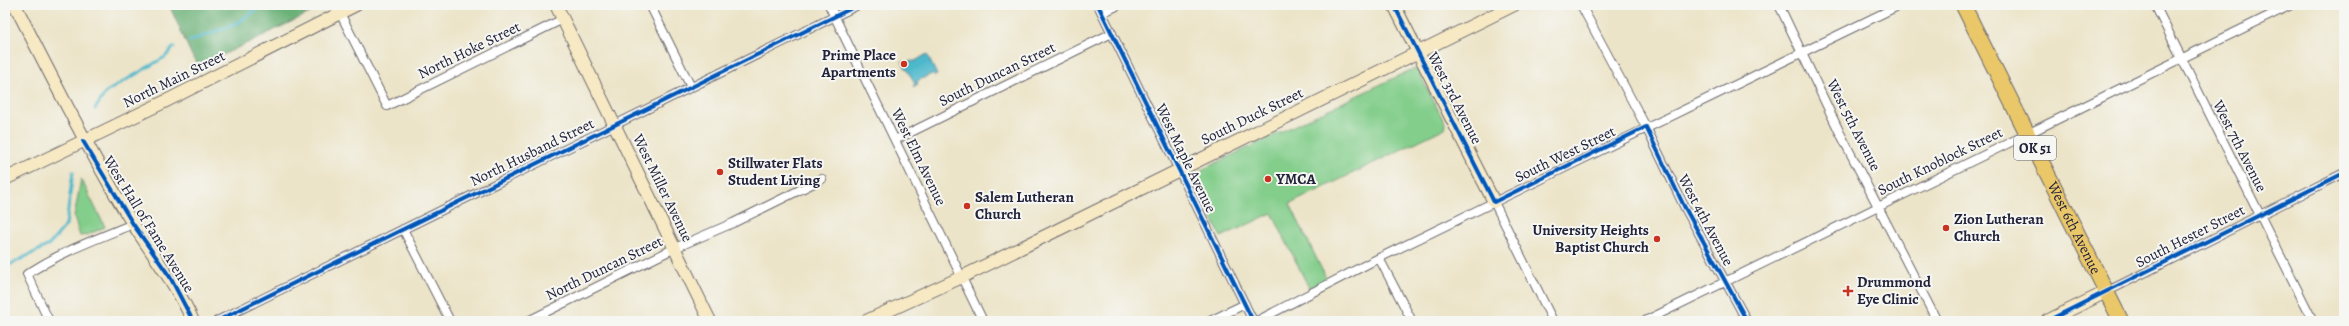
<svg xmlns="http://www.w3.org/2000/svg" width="2349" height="326" font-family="Alegreya,serif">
<rect width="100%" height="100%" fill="#f6f6f2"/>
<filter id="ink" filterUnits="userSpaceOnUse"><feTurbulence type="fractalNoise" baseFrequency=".025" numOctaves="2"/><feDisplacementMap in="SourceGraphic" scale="8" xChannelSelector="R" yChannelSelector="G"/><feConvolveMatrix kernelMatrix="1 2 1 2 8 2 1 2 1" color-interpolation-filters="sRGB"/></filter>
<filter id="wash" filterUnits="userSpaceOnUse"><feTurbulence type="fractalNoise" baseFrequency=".012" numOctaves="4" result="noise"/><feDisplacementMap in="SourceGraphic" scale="16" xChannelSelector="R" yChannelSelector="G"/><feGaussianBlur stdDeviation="0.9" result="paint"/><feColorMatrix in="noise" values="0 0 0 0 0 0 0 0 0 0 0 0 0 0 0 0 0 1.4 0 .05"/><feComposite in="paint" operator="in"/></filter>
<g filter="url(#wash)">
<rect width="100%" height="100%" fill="#ece4c8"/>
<path fill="#83ce8b" stroke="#527863" d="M1413,69L1418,71L1446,125L1445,128L1290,204L1327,280L1309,288L1272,213L1221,237L1194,181L1201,170Z
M81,179L105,227L87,235L80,236L74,217Z"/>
<path fill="#6ab177" stroke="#466a59" d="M179,5H326L200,66L192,56L171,9Z"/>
<path fill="#4eb8cb" stroke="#386d83" d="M927,54L937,75L934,76L932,74L917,81L918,84L913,87L915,83L902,62L915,61Z"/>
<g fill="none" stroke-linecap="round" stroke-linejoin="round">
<path stroke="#4eb8cb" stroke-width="3" d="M190,41L236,24L263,5
M95,109L106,92L165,57L174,47
M5,267L49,245L66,225L73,172"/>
</g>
</g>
<g filter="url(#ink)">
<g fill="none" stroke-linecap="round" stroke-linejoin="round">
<defs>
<path id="street" d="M650,5L691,87
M829,5L983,321
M1098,5L1253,321
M1581,5L1646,127L1684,206L1747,321
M1779,5L1839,131L1937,321
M2155,5L2313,321
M340,13L387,106L563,19
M1102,13L1119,5
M895,140L1112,33
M1494,202L1553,321
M403,229L450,321
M1379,258L1412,321
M2106,292L2344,173
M49,321L27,274C63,251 94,240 133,224
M217,321L858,5
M528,321L675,248L733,223L822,179
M1210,321L1245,304
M1257,321L1379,258L1900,5
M1645,321L2291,5"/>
<path id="secondary" d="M15,5C50,74 85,143 125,211C147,248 175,281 193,321
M556,5L710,321
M1394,5L1494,202
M5,179L162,103L356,5
M866,321L962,277L1514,5
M2047,321L2106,292"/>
<g id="highway">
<path id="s1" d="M1963,5L2121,321"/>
</g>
</defs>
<use href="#street" stroke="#69666c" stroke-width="10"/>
<use href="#secondary" stroke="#69666c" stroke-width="14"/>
<use href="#highway" stroke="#69666c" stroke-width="17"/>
<use href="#street" stroke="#fff" stroke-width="8"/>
<use href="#secondary" stroke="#f7e9c3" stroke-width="12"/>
<use href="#highway" stroke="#eac769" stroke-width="15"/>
<defs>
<path id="cycleway" d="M1098,5L1253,321
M1394,5L1494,202L1646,127L1684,206L1747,321
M83,141L133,224L170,277L193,321
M217,321L858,5
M2047,321L2344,173"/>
</defs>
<use href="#cycleway" stroke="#f6f6f2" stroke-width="6"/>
<use href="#cycleway" stroke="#0057b8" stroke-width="4"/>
</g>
</g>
<g fill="#c8321e" stroke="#f6f6f2" stroke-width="1.5">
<circle cx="904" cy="64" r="4"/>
<circle cx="720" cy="172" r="4"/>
<circle cx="1268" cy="179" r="4"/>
<circle cx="967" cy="206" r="4"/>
<circle cx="1946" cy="228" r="4"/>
<circle cx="1657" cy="239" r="4"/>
<path d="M1846 285h4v4h4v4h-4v4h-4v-4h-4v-4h4z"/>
</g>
<g text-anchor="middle" stroke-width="4" stroke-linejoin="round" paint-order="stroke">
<rect fill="#f6f6f2" stroke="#626272" stroke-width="1" x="2014" y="136" width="42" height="24" rx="3"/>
<g font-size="14" font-weight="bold" fill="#22223b">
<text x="2035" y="153">OK 51</text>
</g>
<g font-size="15" fill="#22223b" stroke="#f6f6f2">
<text transform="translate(469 50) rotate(-26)" y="5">North Hoke Street</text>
<text transform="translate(997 74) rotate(-26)" y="5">South Duncan Street</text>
<text transform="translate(174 79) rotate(-26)" y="5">North Main Street</text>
<text transform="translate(1455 98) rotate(63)" y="5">West 3rd Avenue</text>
<text transform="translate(1252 116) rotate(-26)" y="5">South Duck Street</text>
<text transform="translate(1854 125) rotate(63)" y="5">West 5th Avenue</text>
<text transform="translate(2240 146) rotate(63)" y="5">West 7th Avenue</text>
<text transform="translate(532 152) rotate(-26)" y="5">North Husband Street</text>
<text transform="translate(1565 154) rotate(-26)" y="5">South West Street</text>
<text transform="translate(919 157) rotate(64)" y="5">West Elm Avenue</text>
<text transform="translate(1186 158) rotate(64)" y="5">West Maple Avenue</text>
<text transform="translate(1940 161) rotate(-26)" y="5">South Knoblock Street</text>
<text transform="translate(663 188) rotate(64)" y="5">West Miller Avenue</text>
<text transform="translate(1706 220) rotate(62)" y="5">West 4th Avenue</text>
<text transform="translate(149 224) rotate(58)" y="5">West Hall of Fame Avenue</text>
<text dy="5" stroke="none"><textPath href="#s1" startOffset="249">West 6th Avenue</textPath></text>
<text transform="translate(2190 236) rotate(-27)" y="5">South Hester Street</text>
<text transform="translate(604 268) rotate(-26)" y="5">North Duncan Street</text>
</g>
<g font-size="15" font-weight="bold" fill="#22223b" stroke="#f6f6f2" text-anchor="start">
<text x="896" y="60" text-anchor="end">Prime Place<tspan x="896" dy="17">Apartments</tspan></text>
<text x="728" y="168">Stillwater Flats<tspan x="728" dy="17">Student Living</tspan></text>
<text x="1276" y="184">YMCA</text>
<text x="975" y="202">Salem Lutheran<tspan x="975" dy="17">Church</tspan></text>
<text x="1954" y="224">Zion Lutheran<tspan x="1954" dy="17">Church</tspan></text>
<text x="1649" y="235" text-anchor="end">University Heights<tspan x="1649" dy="17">Baptist Church</tspan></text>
<text x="1857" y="287">Drummond<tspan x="1857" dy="17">Eye Clinic</tspan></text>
</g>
</g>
<rect width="2349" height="326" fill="none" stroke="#f6f6f2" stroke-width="20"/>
</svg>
